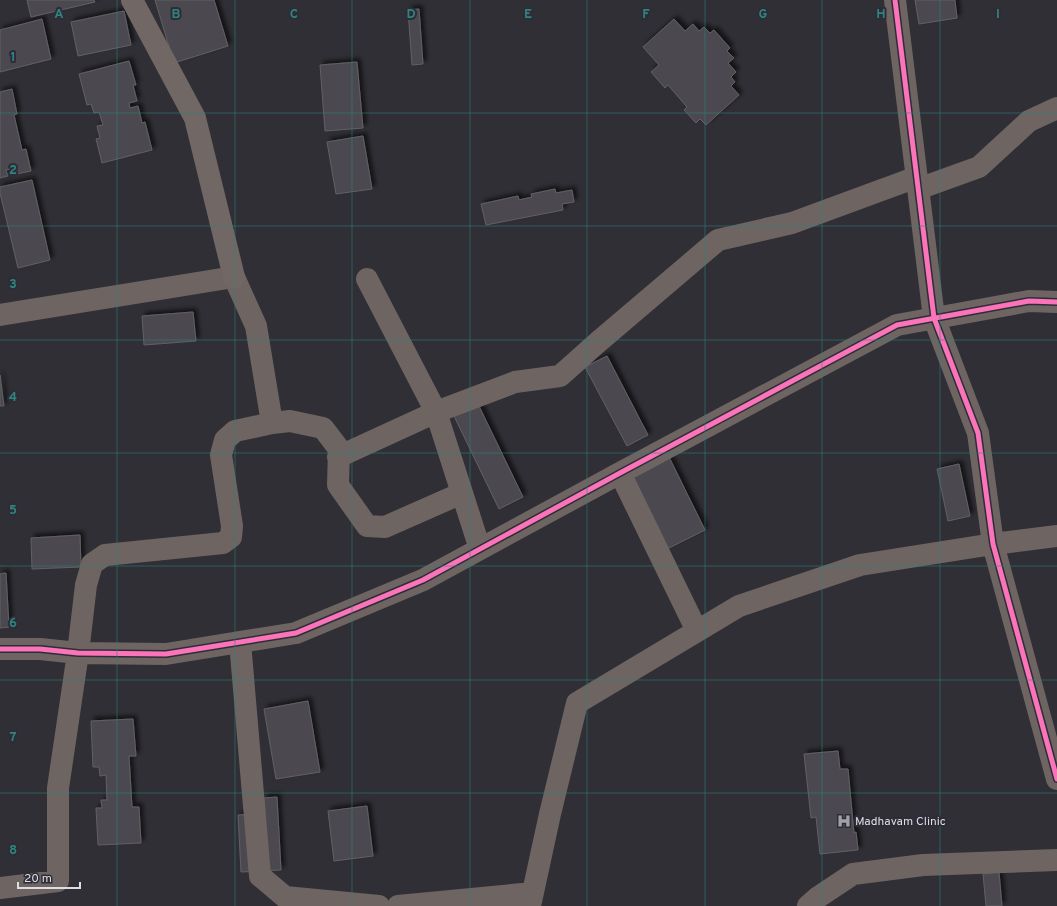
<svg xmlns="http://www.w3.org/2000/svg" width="1057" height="906" font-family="Overpass,sans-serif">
<defs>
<filter id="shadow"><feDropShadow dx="3.5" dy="-3.5" stdDeviation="2" flood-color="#0009"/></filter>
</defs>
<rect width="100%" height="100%" fill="#302f35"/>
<path fill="#4b4a4f" stroke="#616065" filter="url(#shadow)" d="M27,0H94L95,2L31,17Z
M155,0H214L228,46L174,63Z
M915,0H955L957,18L919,24Z
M419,9L423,64L412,65L408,10Z
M124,11L131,45L78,56L71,22Z
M42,19L51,59L0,72V30Z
M674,19L685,31L693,24L699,31L704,27L710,33L714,30L730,48L727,51L734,58L728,63L736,72L731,77L735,82L731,86L739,95L706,125L700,119L696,123L684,110L687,107L668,85L665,88L651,72L659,65L643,47Z
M129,61L136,85H133L137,101L129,103L130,108L138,106L142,123L145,122L152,150L102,163L96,139L100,138L97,126L103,125L99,112L94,113L91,104L87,105L79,74Z
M357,62L363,128L325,131L320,65Z
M12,89L17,114L14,115L22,150L26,149L31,171L16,174L15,168L6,170L8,176L0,178V92Z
M363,136L372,189L336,194L327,142Z
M32,180L50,260L18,268L0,193V187Z
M555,189L556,193L572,190L574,202L562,204L563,210L486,225L481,204L518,196L519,200L532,197L531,194Z
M193,312L196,341L144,345L142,316Z
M607,356L648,435L627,446L585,367Z
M0,375L4,406H0Z
M478,404L523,497L499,509L454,416Z
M667,453L705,530L665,550L627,473Z
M959,464L970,516L948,521L937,469Z
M80,535L81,567L32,569L31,538Z
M6,573L9,627L0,628V574Z
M308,701L320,772L276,779L264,709Z
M133,719L136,756H129L132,807H139L141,843L98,845L96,808H102L101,800H107L106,775L100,776L99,767H93L91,721Z
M838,751L840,769H848L854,833L856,832L858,850L820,854L816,817L811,818L804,754Z
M277,797L281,870L241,872L238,815L265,813L264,798Z
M367,806L373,856L334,861L328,811Z
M999,872L1002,906H986L983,874Z"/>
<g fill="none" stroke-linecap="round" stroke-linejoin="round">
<path stroke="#6e6562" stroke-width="22" d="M895,0L934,318L978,433L993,544L1057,779
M918,189L979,167L1029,121L1057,108
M367,279L436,412L480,549
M0,315L234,277L256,326L272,423
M338,457L436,412L515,382L560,376L597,343L718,240L792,223L917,177
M620,473L697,631
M240,642L260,876L285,897L379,906
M0,649H40L78,653L166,654L296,633L423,580L620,473L897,325L1029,301L1057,302
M0,888L58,881V788L78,653L86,585L92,564L105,555L223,543L231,537L232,526L221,455L225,440L235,431L272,423L290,421L323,428L339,449L338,485L367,526L385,527L462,493
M398,906L533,893
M530,906L550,814L577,703L739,606L860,565L993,544L1057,536
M808,906L817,898L853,874L923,865L1057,860"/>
<path stroke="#716764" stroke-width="22" d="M132,0L195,118L234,277"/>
<defs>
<path id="cycleway" d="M895,0L934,318L978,433L993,544L1057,779
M0,649H40L78,653L166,654L296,633L423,580L620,473L897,325L1029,301L1057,302"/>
</defs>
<use href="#cycleway" stroke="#2e2d37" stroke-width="8"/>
<use href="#cycleway" stroke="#fb73b8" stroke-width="5"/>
</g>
<path fill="none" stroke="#2e8580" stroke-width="1" stroke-opacity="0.55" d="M117,0V906M235,0V906M352,0V906M470,0V906M587,0V906M705,0V906M822,0V906M940,0V906M0,113H1057M0,226H1057M0,340H1057M0,453H1057M0,566H1057M0,680H1057M0,793H1057"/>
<defs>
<symbol id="hospital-bare" viewBox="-9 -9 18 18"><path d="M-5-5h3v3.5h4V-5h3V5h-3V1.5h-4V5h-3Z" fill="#a1a0a7" stroke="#2e2d37" stroke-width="2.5" paint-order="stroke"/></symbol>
</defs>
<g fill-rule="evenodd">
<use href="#hospital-bare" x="834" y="811" width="20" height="20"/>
</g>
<g text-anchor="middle" stroke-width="4" stroke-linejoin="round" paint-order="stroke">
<g font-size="12" fill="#dedde4" stroke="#2e2d37" text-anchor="start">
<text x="855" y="825">Madhavam Clinic</text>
</g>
</g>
<g font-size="13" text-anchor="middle" font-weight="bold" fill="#2e8580" stroke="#2e2d37" stroke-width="4" stroke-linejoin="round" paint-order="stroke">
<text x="59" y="18">A</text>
<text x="176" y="18">B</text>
<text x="294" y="18">C</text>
<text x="411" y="18">D</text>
<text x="528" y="18">E</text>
<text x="646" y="18">F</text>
<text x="763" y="18">G</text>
<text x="881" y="18">H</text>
<text x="998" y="18">I</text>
<text x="13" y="61">1</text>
<text x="13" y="174">2</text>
<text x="13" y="288">3</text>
<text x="13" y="401">4</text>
<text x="13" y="514">5</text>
<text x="13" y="627">6</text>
<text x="13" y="741">7</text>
<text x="13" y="854">8</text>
</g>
<path d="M18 882v6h62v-6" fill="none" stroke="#dedde4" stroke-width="2"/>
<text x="24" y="882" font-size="12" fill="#dedde4" stroke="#2e2d37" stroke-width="3" paint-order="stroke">20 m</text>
</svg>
